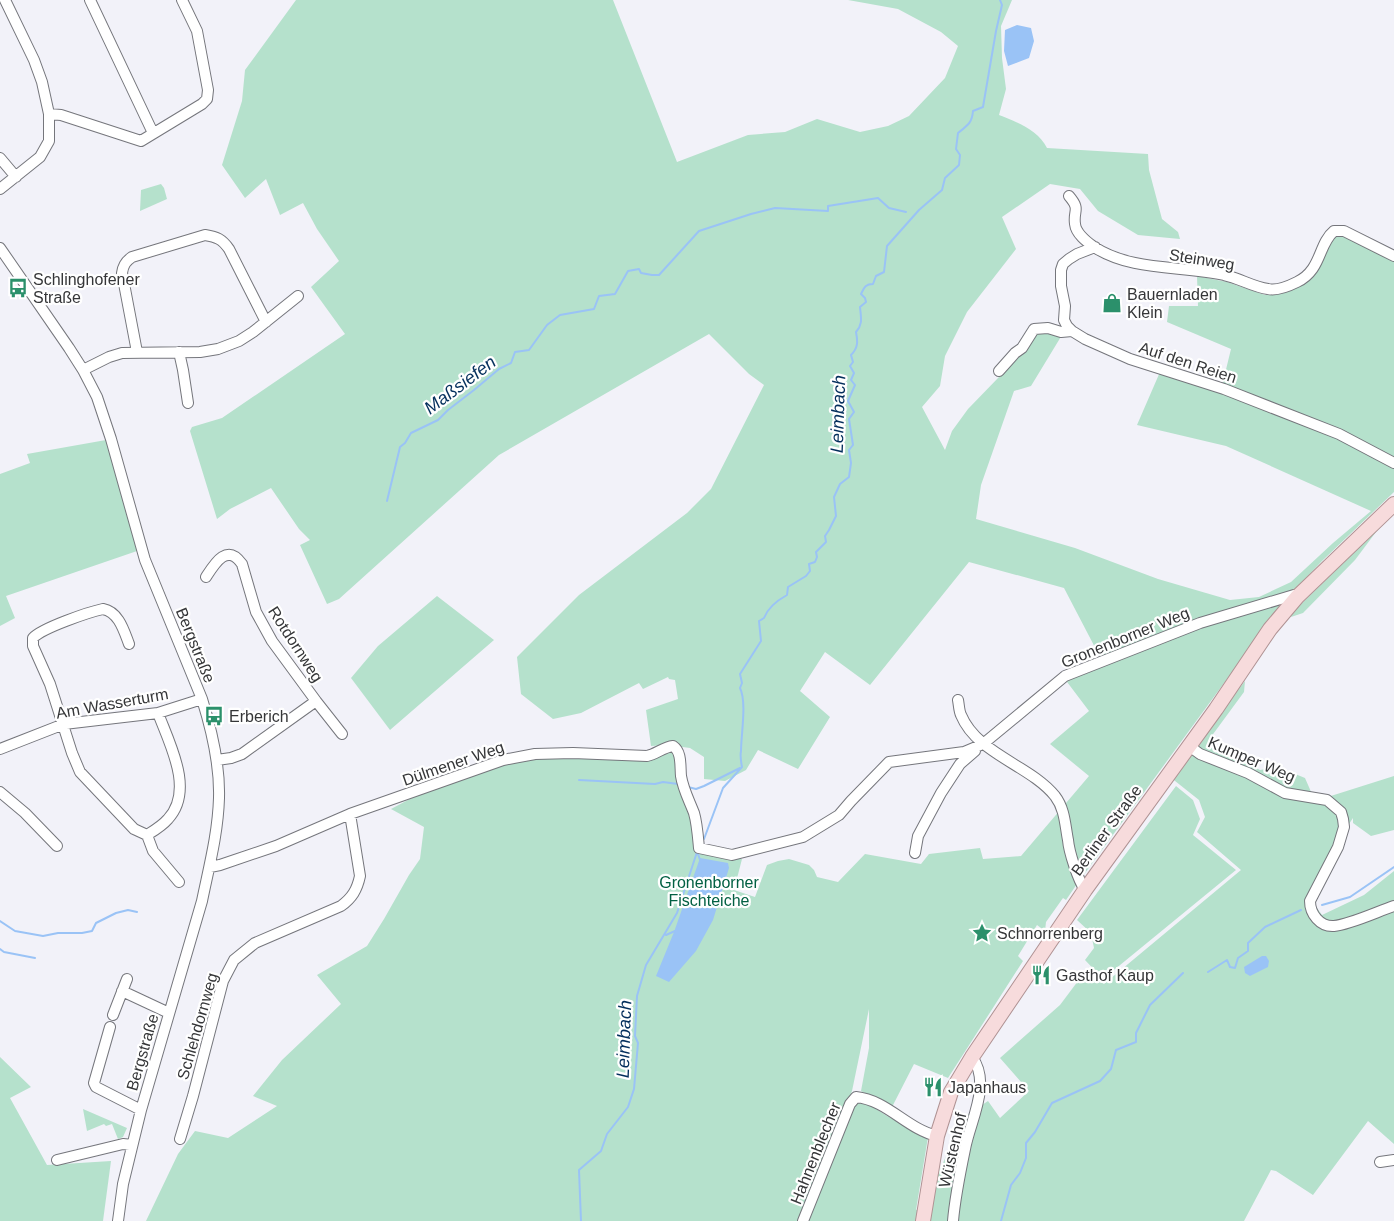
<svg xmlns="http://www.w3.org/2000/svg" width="1394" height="1221" font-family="Helvetica,sans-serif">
<rect width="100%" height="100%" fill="#f2f2f9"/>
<path fill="#b5e1cc" d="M296,0H613L677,162L748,135L785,132L817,119L860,132L888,126L909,116L945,78L958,46L941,32L898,9L848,0H1012L1001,26L1002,58L1006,89L999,115C1017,122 1038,130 1047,148L1148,154L1149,170L1162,219L1178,232L1180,239L1138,235L1098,211L1080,189L1050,184L1002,217L1016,249L967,312L945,356L940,386L922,407L945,450L952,431L968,409L999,377L1037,331L1062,335L1031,386L1014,391L981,485L976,519L1075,548L1158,579L1230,600L1259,597L1291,582L1333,543L1371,511L1226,446L1137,425L1160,372L1221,390L1231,349L1167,322L1169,306H1198L1197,276L1227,282L1265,295L1299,285L1318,269L1334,235L1341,233L1394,259V492L1322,561L1284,601L1077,884L1066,900L1063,898L1046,922L1045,931L1037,925L1018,956L1023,961L948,1078L914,1064L892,1107L861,1091L869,1048V1009L852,1091L800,1221H146L178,1154L195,1131L228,1138L277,1106L253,1096L282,1060L341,1004L317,975L367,946L384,919L409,875L420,859L424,827L391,809L421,793L503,760L640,755L669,747L679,753L697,855L699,851L742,859L734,890L755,897L767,865L778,861L789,859L809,865L814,870L817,877L838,882L865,854L921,864L929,854L980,848L983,859L1021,856L1089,776L1050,744L1089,711L1061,674L1100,657L1064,588L969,562L870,685L825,652L800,691L830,717L798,769L758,750L746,770L725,781L704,779V757L690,748L668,745L651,746L646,710L678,699L675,680L669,679L668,677L643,689L639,683L581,713L553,719L521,694L517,657L579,595L687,513L711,489L764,385L749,374L709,334L499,455L339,599L327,604L300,545L310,540L299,529L271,488L230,509L217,519L190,431L192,427L222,418L345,334L311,287L339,261L317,229L303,203L280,215L266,179L245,198L222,165L242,101L245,70Z
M161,184L164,188L167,199L140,211L141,190Z
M106,440L137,551L6,596L15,618L0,626V474L30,463L27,454Z
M1379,528L1355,560L1303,613L1291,617L1293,612Z
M437,596L494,640L390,730L351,678L378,646Z
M1245,681L1244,692L1208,741L1260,770L1278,767L1305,778L1315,801L1394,776V830L1371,836L1353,823V818L1337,842L1309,897L1322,915L1364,895L1394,871V1144L1368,1121L1313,1195L1276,1171L1271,1170L1244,1221H807L855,1104L864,1101L887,1116L928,1137L916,1210L933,1205L937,1176L964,1117L988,1101L1000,1118L1029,1091L1000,1058L1060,1005L1087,969L1104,984L1241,870L1197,832L1205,817L1199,800L1170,777Z
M1176,786L1193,800L1200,819L1193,835L1236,870L1103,979L1085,960L1094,948L1091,933L1077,920Z
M0,1057L31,1087L10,1098L47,1165L111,1161L103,1221H0Z
M83,1109L127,1128L123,1137L118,1139L112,1124L106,1126L104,1124L87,1131Z"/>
<path fill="#9ac3f6" d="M1017,25L1031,28L1034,41L1029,58L1008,66L1004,51L1005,30Z
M700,858L728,863L729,868L713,920L696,951L669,982L656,976L674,932Z
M1262,956H1266L1269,961L1268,967L1250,976L1245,973L1244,967Z"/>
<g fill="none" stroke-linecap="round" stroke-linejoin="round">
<path stroke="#9ac3f6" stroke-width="2" d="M387,501L400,447L405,443L411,433L438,420L448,410L474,390L499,369L511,363L515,352L529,350L547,325L560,315L594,309L599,296L615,294L628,271L639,269L641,273L652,275H659L699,231L751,214L775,208L828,211V206L878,198L889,208L906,212
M579,780L655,784L663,782L678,784
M688,787L696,789L704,786L740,768
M704,839L723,788L742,767C741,762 740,756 741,751C741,735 747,702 740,688L742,683L740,674L761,641L759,621L764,618C768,607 778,600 787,595L788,587L806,576L810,571L809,564L815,562L817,557L816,552L826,542L825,536L829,530L836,516L834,497L840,484L849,477L851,463L849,450L853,445L849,419L854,412L848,401L855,385L851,380L854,373L850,366L853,362L851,355C858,348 858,342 856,332C863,324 861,318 860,307L866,302L865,298L861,294C864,288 865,284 873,284L876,276L884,272L887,246L919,210L942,190L945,178L959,165L960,155L956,149L958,133C968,125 972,123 973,111L983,107L984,101L996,31L1002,5L1000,0
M697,851L700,860
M1322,905L1350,897L1394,867
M0,921L15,931L43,936L58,933H82L92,931L96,923L116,913L128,910L137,912
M666,935L675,931
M0,949L4,952L35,958
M1208,972L1227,960L1230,967L1235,968L1238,958L1248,951V943L1265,927L1301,910
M581,1221L579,1170L601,1151L607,1134L628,1107L634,1089L638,1043L635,1036L637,996L646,965L677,913L697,852
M1001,1221L1011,1185L1020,1173L1026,1158V1143L1035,1132L1052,1103L1100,1081L1111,1069L1116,1050L1136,1042V1033L1150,1005L1183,973"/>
<defs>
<path id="minor" d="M90,0L153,133
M49,114L61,115L141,141L202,104L207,99L208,90L197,31L182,0
M0,158L16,177
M0,189L40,157L49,141V114L42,82L34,60L5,0
M1069,196C1081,210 1073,210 1075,224C1076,234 1087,242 1094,247C1133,272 1181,265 1224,275C1239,278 1253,287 1268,289C1277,291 1289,286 1297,282C1322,270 1318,244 1334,231H1344L1394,256
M1095,247L1077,254L1069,259L1063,264L1061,270V286L1065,306L1064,320L1067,326L1072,331L1085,339L1130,359L1224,389L1339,434L1394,463
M0,248L69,348L83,370L97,397L111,439L145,560L202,699C212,731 220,765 219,798C218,833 209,867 202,901L141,1110L123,1184L118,1221
M137,352L122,273C123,265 126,261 132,257L205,235C217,237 222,239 229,249L266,322
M179,352L183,370L188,403
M83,370L109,357L122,353L200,352L218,349L239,341L253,332L298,296
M999,371L1015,353L1022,348L1034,329L1048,328L1061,332L1072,331
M206,577C215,563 227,543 242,564L256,612L272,641L316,701
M129,644C124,631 119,612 103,609C89,612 42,628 33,638V646L50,684L72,753L80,772L134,829L147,835L153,851L179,882
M958,700C959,705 959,711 961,715C977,754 1030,765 1055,796C1065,809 1065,825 1068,840C1069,852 1078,880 1085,890
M1189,746L1200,754L1248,773L1285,793L1327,800L1341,812L1343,819L1344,827L1338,847L1310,901C1310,914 1320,927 1334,926C1349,925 1379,911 1394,906
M0,749L64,724L158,713L202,699
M217,760L231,758L242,754L316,701L342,734
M0,792L25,813L57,846
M147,835C155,830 162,826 168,819C195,790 169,743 158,713
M915,853L918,836L941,793L960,764L975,751
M210,867L220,865L276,846L350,814L503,760L535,754L573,753L647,756C656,754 664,747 673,746C682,752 680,766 681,776C683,789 689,800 694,813C697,823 698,837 699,848L732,855L803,837L839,815L851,801L889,762L964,752L983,744L1065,676L1200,623L1294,595L1297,597
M122,991L169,1013
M113,1015L127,979
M110,1027L94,1083L96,1087L141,1110
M180,1139L193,1096L223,981L234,960L255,943L341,906C352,898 357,890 360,876L350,814
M57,1160L123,1144L132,1145
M1380,1162L1394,1160
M803,1221L850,1104L856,1097C887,1100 907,1129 937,1136
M953,1221C955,1197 960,1173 965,1149C970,1121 992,1084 972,1057"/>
<path id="major" d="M923,1221L937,1136L951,1092L972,1057L1085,890L1216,709L1270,629L1297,597L1394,504"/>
</defs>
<use href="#minor" stroke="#75767c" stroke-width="12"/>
<use href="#major" stroke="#af9293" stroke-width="16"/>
<use href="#minor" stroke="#fff" stroke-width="10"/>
<use href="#major" stroke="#f7dbdc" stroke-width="14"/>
</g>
<defs>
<symbol id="bus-bare" viewBox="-9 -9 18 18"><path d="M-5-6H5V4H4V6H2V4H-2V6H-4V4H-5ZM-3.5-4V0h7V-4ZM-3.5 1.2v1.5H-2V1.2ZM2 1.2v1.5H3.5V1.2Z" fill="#2b906b" stroke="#fff" stroke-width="2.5" paint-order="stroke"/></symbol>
<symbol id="shop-bare" viewBox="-9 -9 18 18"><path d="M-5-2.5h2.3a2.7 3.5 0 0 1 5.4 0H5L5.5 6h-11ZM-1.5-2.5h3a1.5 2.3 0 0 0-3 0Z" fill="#2b906b" stroke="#fff" stroke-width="2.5" paint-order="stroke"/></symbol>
<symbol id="sight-bare" viewBox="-9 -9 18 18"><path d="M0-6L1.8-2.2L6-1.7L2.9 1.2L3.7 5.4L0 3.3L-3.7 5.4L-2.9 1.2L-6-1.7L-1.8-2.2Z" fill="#2b906b" stroke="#fff" stroke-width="2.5" paint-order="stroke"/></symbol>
<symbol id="restaurant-bare" viewBox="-9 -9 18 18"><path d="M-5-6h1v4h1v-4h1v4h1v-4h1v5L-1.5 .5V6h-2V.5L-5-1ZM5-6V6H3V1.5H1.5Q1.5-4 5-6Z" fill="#2b906b" stroke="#fff" stroke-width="2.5" paint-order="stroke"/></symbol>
</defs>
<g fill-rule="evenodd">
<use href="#bus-bare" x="4" y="274" width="28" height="28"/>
<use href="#shop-bare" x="1098" y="289" width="28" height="28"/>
<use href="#bus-bare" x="200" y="702" width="28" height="28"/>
<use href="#sight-bare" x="968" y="919" width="28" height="28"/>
<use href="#restaurant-bare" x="1027" y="961" width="28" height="28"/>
<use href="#restaurant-bare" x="919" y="1073" width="28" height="28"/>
</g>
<g text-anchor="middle" stroke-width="4.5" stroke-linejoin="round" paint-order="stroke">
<g font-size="16" fill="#353638" stroke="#fff">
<text transform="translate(1202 259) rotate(9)" y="6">Steinweg</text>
<text transform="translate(1188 362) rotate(18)" y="6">Auf den Reien</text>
<text transform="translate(1125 637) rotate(-22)" y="6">Gronenborner Weg</text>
<text transform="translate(296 644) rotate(57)" y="6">Rotdornweg</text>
<text transform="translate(196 645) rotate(68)" y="6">Bergstraße</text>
<text transform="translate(112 703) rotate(-10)" y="6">Am Wasserturm</text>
<text transform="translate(1252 759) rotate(23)" y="6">Kumper Weg</text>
<text transform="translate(453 763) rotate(-19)" y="6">Dülmener Weg</text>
<text transform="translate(1106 830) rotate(-54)" y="6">Berliner Straße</text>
<text transform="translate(197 1026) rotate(-74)" y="6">Schlehdornweg</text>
<text transform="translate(142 1052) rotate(-74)" y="6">Bergstraße</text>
<text transform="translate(952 1150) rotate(-77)" y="6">Wüstenhof</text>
<text transform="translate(815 1153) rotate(-68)" y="6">Hahnenblecher</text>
</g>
<g font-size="16" fill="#353638" stroke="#fff" text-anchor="start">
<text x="33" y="285">Schlinghofener<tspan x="33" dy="18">Straße</tspan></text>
<text x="1127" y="300">Bauernladen<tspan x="1127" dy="18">Klein</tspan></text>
<text x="229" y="722">Erberich</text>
<text x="997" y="939">Schnorrenberg</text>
<text x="1056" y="981">Gasthof Kaup</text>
<text x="948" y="1093">Japanhaus</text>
</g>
<g font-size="16" fill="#026043" stroke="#fff">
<text x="709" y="888">Gronenborner<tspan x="709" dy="18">Fischteiche</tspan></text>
</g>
<g font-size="18" font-style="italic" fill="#042f5c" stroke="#fff">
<text transform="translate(460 385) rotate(-37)" y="6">Maßsiefen</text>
<text transform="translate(838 414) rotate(-88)" y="6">Leimbach</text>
<text transform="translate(624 1039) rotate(-88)" y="6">Leimbach</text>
</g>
</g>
</svg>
